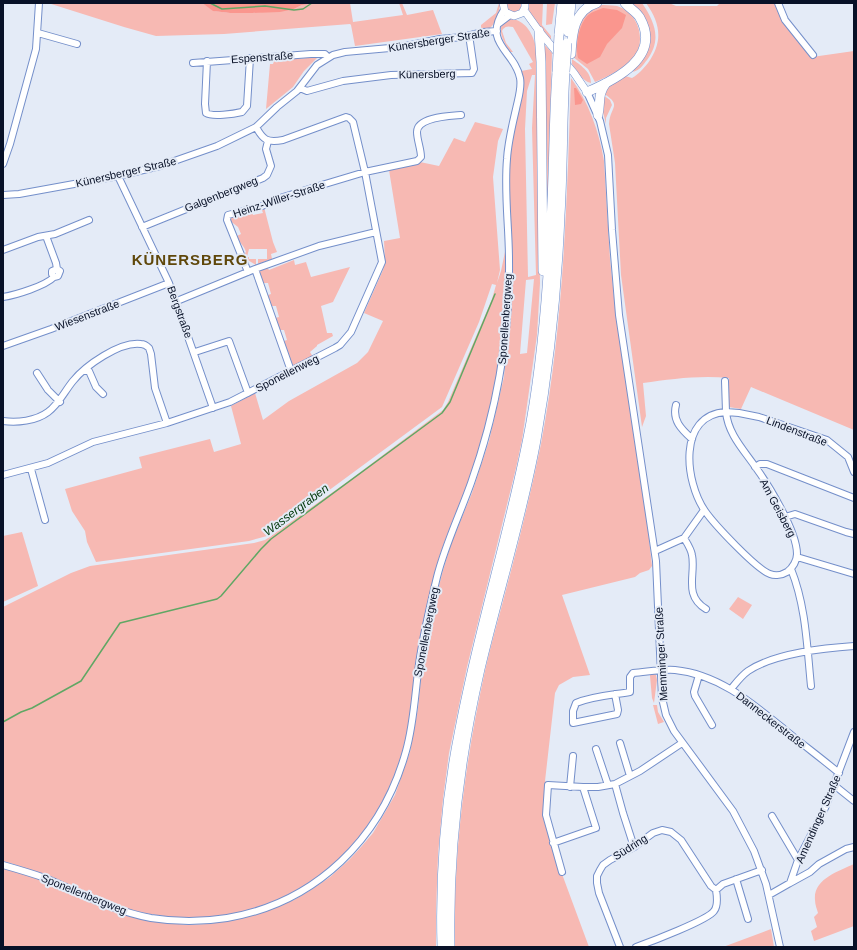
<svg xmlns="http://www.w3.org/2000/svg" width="857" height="950" font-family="Arial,sans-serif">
<rect width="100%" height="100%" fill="#e4ebf7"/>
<path fill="#f7b9b3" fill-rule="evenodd" d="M48,3H202L214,11L230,13H252L294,9L302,5L322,3H350L353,22L403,15L399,3H402L407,15L433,10L442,34L355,46L351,25L350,24L224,34L156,36L124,27Z
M499,3H500C500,11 496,23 490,28H481V25L496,13Z
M506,3H522V7L516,13L511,12L507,9Z
M528,3H543L542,25L551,36V40C541,29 528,18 528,3Z
M547,3H555L552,24L546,25Z
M630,3H642C655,22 662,40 647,60C643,65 640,70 633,72L648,41Z
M646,3H669L676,6H717L720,3H776L812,57L854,51V430L751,387L741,409L729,407V378C700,375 671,379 643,383L646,416L642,427L621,275L615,163L609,124C610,106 623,106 603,93L612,84L625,76L632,78C639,74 643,69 648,63C663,42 661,24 646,3Z
M599,5C605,5 611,5 617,6C638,12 647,40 634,57C624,69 609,76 595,82L588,69L572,56L573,48L583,15Z
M513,19C527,22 533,35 536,47L540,283L537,335L522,440L516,468L467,667L449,753L443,799L438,855L436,912V947H3V868L45,881L93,903L114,911L149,920L186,925L207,924L229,921L266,911L294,900L311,890L330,877L349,860L361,847L373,833L395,795L410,752L418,708L423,658L428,631L442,574L451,544L472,493L489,441L504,377L509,317L508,158L523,77L521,71L532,69L529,64L533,62L513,27C508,26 506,26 503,29L502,31L506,43L513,52H510C503,41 492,22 513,19ZM532,75H535L532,128L536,275L528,277L525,129L527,91ZM534,279L527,353L520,354L526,280Z
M544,44L552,53L547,218Z
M318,57L304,71L293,87L266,109L270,64H273L274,61Z
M572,59C580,65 591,71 591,83C582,81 577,71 572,64Z
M571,78C589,103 599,131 604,161L610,259L615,307L648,529L652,566L649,570L640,573L635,577L562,595L590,675L573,677L559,685L555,693L545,781L547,783L543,818L550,839V843L560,872L562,874L589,947H455C453,854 465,762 485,671C491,644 499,617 506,590C519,541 531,493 541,444C564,324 567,200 571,78Z
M603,95L610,100L612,105L606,118V124L601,104Z
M475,122L503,129L498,141L493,177L500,270L497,283L501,271L506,247C508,316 499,386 479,452C466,493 445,533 434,575C427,606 419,637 415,669C412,696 410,723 403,749C372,863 269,935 150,914C98,905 54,875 3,861V607L71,573L90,566L254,543L265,540L271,536L347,482L443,410L448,402L492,299L496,285L492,284L479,322L442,407L267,536L249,541L96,562L87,542L85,531L72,511L65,489L142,468L139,457L210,439L214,452L241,444L231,406L255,393L263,420L289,401L357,363L368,352L383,321L364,313L383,270L385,262L384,241L400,238L389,170L420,162L439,166L454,138L465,142Z
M264,207L273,242L277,252L271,254L272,259L258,264V259H267V249H249L247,257H249V259H256V265L246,259L244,254L246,252C244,245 239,243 237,236L241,234L238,227L229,220L230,216L251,211L253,215L263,213L261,208Z
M294,260L295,265L306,262L311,277L350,267L333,302L321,306L327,333H332L333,336L317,345V346L310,352L313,357L293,366L284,341L287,340L284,330H279L275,318L279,317L276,306H271L268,295L271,294L268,283H263L259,271L267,267L269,270Z
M22,532L38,586L3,602V536Z
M738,597L752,605L743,619L729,609Z
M652,673L656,675L657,680L654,703L652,698L650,676V674Z
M653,705H657L658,712L664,722L658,724Z
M854,864V926L814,941L811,931L817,927L814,917L818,913C817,909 815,905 815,900C813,879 839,871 854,864Z
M771,929L774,947H723Z"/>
<path fill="#fa968e" d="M202,3H322L302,5L294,9L280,12L252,13H230L213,11Z
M603,8L617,10L626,15L622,28L607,44L600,57L587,64L578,58C575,46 579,20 591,13C594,11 599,10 603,8Z
M574,88H576L583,100L581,104L575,105Z"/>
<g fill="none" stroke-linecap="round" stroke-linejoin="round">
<path stroke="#60a764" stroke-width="1.5" d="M210,3L222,9L265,6L294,10L303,9L312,3
M3,722L21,712L32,708L81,681L120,623L217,599L221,596L261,549L271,539L442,413L450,402L495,294"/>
<defs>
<path id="minor" d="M778,3L785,20L813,55
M498,24L510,15
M38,33L77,44
M207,61L205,104L206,113C212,117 234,114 242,112L247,106L250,58
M193,63L311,54H325L328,57
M300,88L307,91L343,81L391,75L472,73L474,69L469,35
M587,92L600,121L608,155L612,230L619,315L656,561L662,698L666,715L674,731L733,811L754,851L766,884L780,947
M3,164L10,144L36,49L39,3
M118,176L169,283L213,408
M3,195L19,194L118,176L160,166L217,146L256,127L277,107L297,91L317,65L333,55L345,52L401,47L440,39L463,37L483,32L497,31
M142,227L263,178L267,175L271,166L266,149L268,141
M46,236L56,263L57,269L60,271L58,276L54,277L52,274V271L57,269
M3,250L38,237L55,234L89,220
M255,269L291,371
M248,272L227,220L228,215L262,206L280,198L325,184L365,172L417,161L421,157C421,149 417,140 417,132C417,117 450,116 461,115
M3,297C16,295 45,286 54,277
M177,301L255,269L319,246L376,232
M3,346L51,329L169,283
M195,352L229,341L248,393
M83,371H89L96,387L103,394
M37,373L48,390L60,402
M725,381L726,412L739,413L759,417L827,440L848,457L854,472
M676,405C672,420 681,429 692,439
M726,412C728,433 742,448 754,465C768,484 797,531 797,554C797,560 793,568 787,572C782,575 775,576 770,574C756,569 714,524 705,511C685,482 677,415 726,412Z
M3,421C17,423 36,421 48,412C59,404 64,392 73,381C85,366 120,341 141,344C144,344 147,346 149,348L151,354L155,388L167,423
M755,467L760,464H767L854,498
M31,469L45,520
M3,475L48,463L93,442L167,423L230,402L335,348L340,345L351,332L382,262L365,172L353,122L349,118L346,117L283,140C267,143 263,140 256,127
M785,517L795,514L846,532L854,534
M684,538C687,543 691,549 692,555C696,574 683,595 706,609
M655,551L684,538L704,510
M797,557L854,574
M791,569C806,606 807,647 811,686
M699,675L694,692L695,696L712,725
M731,689C736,683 741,676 748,671C773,654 824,648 854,646
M615,694L618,710L617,714L573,723V711L576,703C593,696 612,695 630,692V677L633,673C647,672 661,669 675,670C718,674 752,703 784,729C802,744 821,758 839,773
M620,743L630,776
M596,749L608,785
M615,784L623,813L634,847
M834,785L854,801
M570,787L573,756
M772,816L798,860
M553,843L596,828L583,787
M3,865C17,869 31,873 45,878C81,893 113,911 151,918C176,922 202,922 227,918C316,903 382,838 406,751C414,723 415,693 419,664C423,635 430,606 437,577C445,545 460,514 471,483C497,410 510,337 509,260C509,226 504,193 507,159C508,142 512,126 516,109C518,99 522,88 520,78C515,51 482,44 504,10
M562,872L546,815L548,785L583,787H598L615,784L640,771L682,743
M736,879L748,919
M790,883L810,872L819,864L846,849L854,847
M769,895L790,883L798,860L825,808L854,732
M620,947L599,893L597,883V876L600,870L603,865L610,860L634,847L653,833L662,830L671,832L681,840L711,886L716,890L723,884L762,870
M636,947C650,942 708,920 714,911C718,906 717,896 716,890"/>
<path id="major" d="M503,3L505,12L514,16L522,13L525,7V3
M524,10L539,31L574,73L587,92"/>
<path id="highway" d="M539,31L541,62L543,271
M568,32L571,3
M559,35L562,3
M571,54C572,33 574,10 597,3
M587,92C615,80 662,57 640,18C637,12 630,9 625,3
M598,115C601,102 597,95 606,83
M442,947C440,876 445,804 459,734C478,629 512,527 531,422C544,349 549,275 552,201C554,158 554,114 557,72
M450,947C448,853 459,760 480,669C498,593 522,517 536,440C549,366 557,290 560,215C563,167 562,120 565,72"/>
</defs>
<use href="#minor" stroke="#748fca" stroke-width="8"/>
<use href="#major" stroke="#748fca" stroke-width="8"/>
<use href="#highway" stroke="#748fca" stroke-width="10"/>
<use href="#minor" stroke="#fff" stroke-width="6"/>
<use href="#major" stroke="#fff" stroke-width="7"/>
<use href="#highway" stroke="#fff" stroke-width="9"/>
<defs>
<path id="highway-bridge" d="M557,72L559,35
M565,72L567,43"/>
</defs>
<use href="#highway-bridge" stroke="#748fca" stroke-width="10" stroke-linecap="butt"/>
<use href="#highway-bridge" stroke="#fff" stroke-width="9"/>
</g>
<g text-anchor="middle" stroke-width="4" stroke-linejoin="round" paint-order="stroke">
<g font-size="11" fill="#081127" stroke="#e4ebf7">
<text transform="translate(439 40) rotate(-9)" y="4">Künersberger Straße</text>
<text transform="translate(262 57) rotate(-4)" y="4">Espenstraße</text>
<text transform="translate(427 74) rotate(-1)" y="4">Künersberg</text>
<text transform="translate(126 172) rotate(-13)" y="4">Künersberger Straße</text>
<text transform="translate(221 194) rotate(-22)" y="4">Galgenbergweg</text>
<text transform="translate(279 199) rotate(-18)" y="4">Heinz-Willer-Straße</text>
<text transform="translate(180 312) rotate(70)" y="4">Bergstraße</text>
<text transform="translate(87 315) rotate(-21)" y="4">Wiesenstraße</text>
<text transform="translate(505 319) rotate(-86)" y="4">Sponellenbergweg</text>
<text transform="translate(287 373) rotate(-27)" y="4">Sponellenweg</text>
<text transform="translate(797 431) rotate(21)" y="4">Lindenstraße</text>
<text transform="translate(778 508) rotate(62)" y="4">Am Geisberg</text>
<text transform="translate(426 632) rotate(-79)" y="4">Sponellenbergweg</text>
<text transform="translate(661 654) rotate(-93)" y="4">Memminger Straße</text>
<text transform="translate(771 720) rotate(38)" y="4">Danneckerstraße</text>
<text transform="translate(818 819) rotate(-66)" y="4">Amendinger Straße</text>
<text transform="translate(630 847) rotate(-32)" y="4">Südring</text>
<text transform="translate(84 894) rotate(22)" y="4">Sponellenbergweg</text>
</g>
<g font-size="12" font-style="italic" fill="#02380a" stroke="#e4ebf7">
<text transform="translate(296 510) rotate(-37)" y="4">Wassergraben</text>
</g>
<g font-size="15" font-weight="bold" letter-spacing="1" fill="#5f470a" stroke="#e4ebf7">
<text x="190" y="265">KÜNERSBERG</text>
</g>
</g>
<rect width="857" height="950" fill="none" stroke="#081127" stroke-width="8"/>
</svg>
